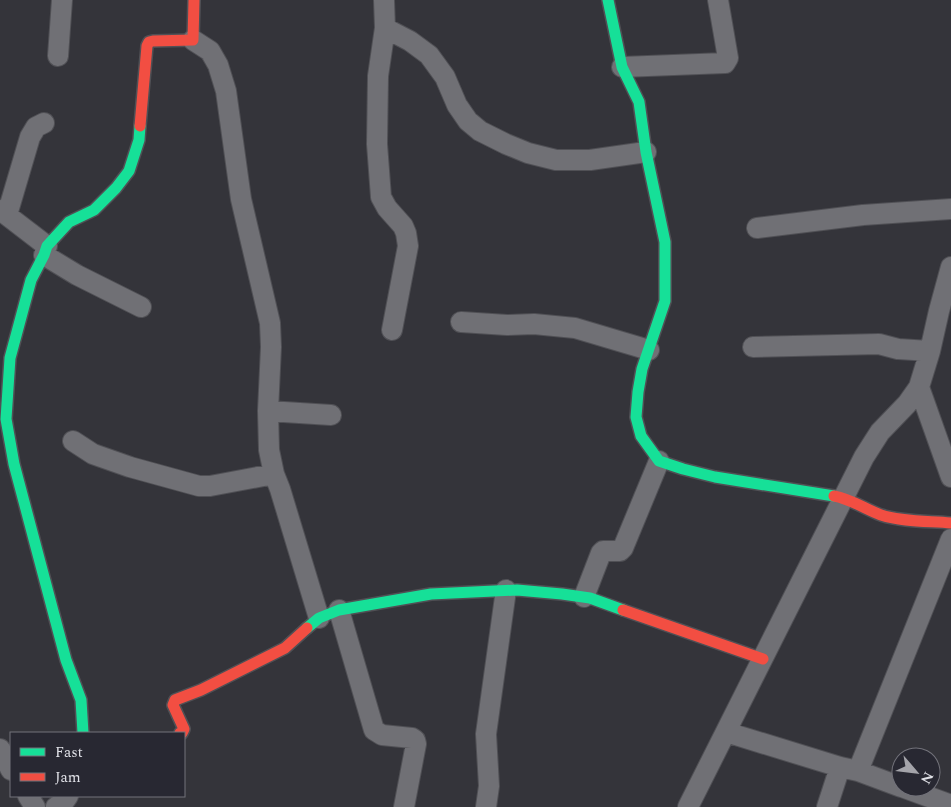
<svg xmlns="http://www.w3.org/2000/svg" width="951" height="807" font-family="Spectral,serif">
<rect width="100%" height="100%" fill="#34343a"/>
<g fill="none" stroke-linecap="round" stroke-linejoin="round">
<defs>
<path id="street" d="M384,0L385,28L378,76L377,144L381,197L387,208L403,226L406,233L408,246L392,330
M385,28L410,41L429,55L445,77L457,105L468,121L480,131L506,144L528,153L556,160H590L646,152
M193,40L210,51L218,65L226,91L241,199L270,323L271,347L268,411L269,450L274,474L280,489L319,618
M58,56L62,0
M622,67L725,63L728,58L718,0
M0,210L47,246
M7,215L30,137L36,127L44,123
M757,228L863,215L951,209
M44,255L77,275L141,307
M461,322L507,325L534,324L575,328L649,350
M753,347L879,344L898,349L930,351
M919,387L951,477
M268,411L331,415
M73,441L93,454L130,467L199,486H210L274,474
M584,597L601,553L603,551H620L623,548L659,461
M339,610L374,730L382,735L412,738L415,740L416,744L404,807
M726,732L840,767L858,771L901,787
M0,749L11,770
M858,771L951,539
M902,787L951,805
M28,796L35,807
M56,807L63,803L68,796
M486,807L489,786L486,734L506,590
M688,807L864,457L880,432L907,404L919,387L930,351L939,311L951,267
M827,807L840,767"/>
<path id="fast" d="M608,0L622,67L639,102L646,152L665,242V301L642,369L638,392L636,417L641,436L659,461L683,469L715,477L834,496
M307,628L319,618L339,610L431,594L517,590L562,594L590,598L623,610
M83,733L81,700L66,660L14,464L6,419L10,358L31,280L44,255L47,246L69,222L94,210L116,188L129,171L139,140L140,126"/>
<path id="jam" d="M140,126L147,46L149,42L153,41L193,40L194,0
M834,496C851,499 865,509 881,515C903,522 928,521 951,523
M623,610L763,659
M180,733H182L184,729L173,705L175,700L201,690L285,648L307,628"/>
</defs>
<use href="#street" stroke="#505055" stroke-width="22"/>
<use href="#fast" stroke="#505055" stroke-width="14"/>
<use href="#jam" stroke="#505055" stroke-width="14"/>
<use href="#street" stroke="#707075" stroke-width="20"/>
<use href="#fast" stroke="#16e098" stroke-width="11"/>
<use href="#jam" stroke="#f24e42" stroke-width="11"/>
</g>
<rect x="10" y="732" width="175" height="65" fill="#282832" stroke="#72727a"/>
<rect x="20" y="748" width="25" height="8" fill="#16e098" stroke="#72727a"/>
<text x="55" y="757" font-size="15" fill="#e0e1e7">Fast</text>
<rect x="20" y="773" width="25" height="8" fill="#f24e42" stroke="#72727a"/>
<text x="55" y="782" font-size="15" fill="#e0e1e7">Jam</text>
<g transform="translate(916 772) rotate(118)"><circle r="24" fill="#282832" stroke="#72727a"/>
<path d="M0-4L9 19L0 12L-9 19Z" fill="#a4a4aa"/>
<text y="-8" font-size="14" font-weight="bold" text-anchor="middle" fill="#e0e1e7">N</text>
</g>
</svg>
